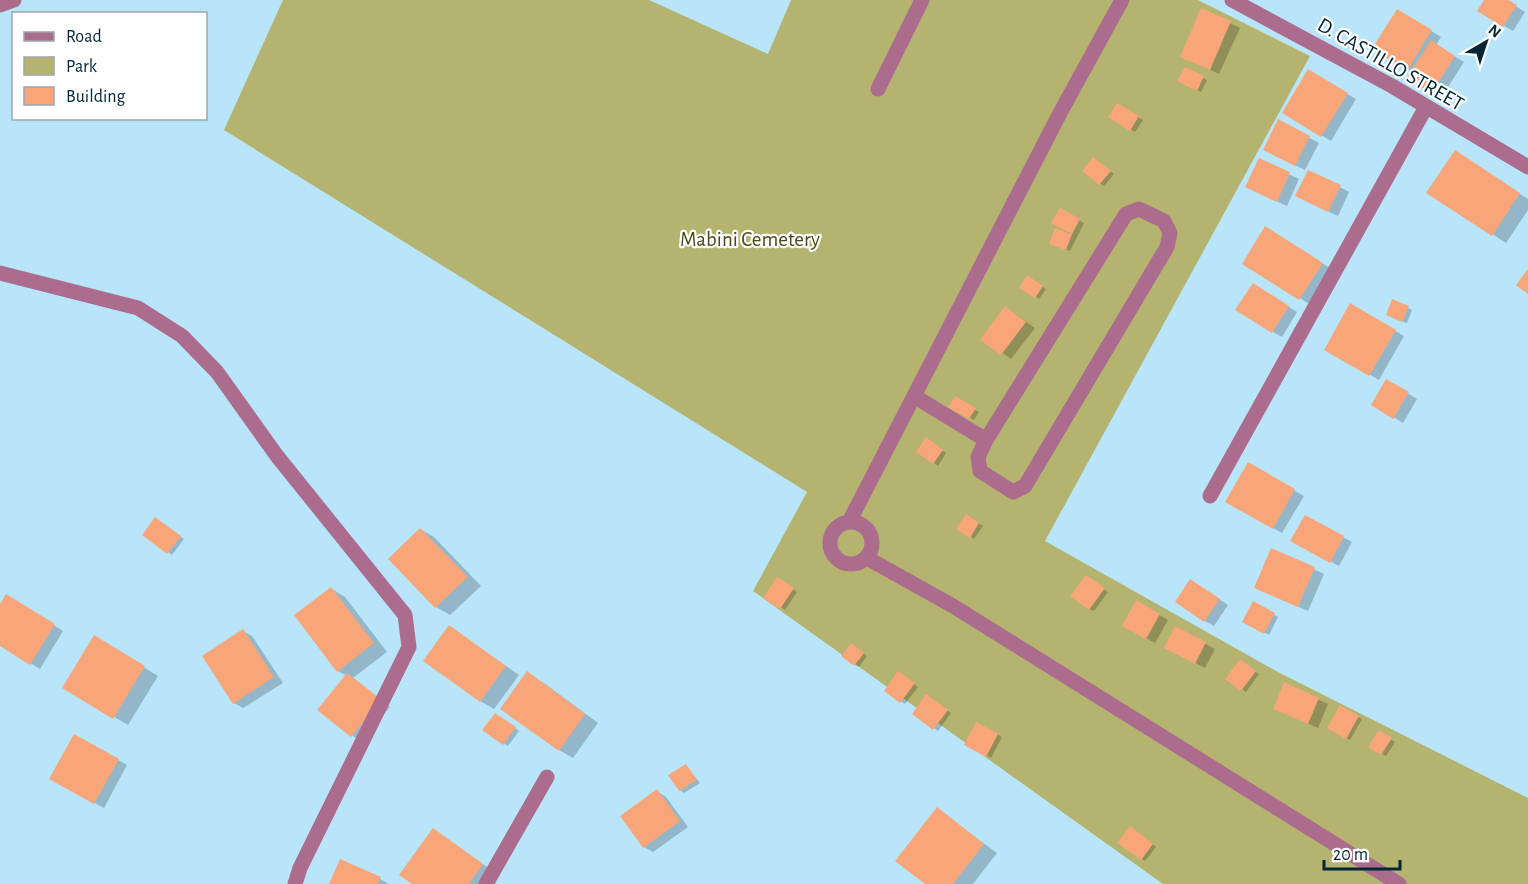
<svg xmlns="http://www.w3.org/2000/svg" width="1528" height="884" font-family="'Alegreya Sans',sans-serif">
<rect width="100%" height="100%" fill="#b8e5fa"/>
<path fill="#b4b36f" d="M283,0H649L768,54L791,0H1198L1310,56L1045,541L1278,672L1528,798V884H1163L753,591L807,492L224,130Z"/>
<path fill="#0003" d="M1486,0H1506L1525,12L1513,31L1479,11Z
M1202,10L1240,28L1219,74L1191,61Z
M1398,11L1441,37L1436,45L1464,62L1441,98L1408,78L1412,72L1374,49Z
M1185,69L1207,80L1201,92L1179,80Z
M1308,71L1356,99L1331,141L1284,112Z
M1118,105L1143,120L1135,132L1110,117Z
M1278,121L1319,143L1305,170L1274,155Z
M1259,160L1299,179L1287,206L1256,192Z
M1469,160L1528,199V210L1506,243L1428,192Z
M1098,161L1114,174L1104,186L1084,171Z
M1340,187L1349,192L1338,216L1306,201Z
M1061,210L1084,223L1070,251L1055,245L1056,229L1074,234L1054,222Z
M1280,236L1336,272L1314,307L1244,263Z
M1028,277L1046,289L1039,299L1021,287Z
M1262,290L1297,312L1282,337L1273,332Z
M1351,305L1404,336L1379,380L1326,349Z
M1408,308L1412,310L1407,323L1392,317Z
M1015,314L1035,328L1011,359L983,339Z
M1387,381L1417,399L1403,423L1373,404Z
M955,398L979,412L974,420L950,407Z
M931,442L946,453L938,466L918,451Z
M1248,464L1304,496L1282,533L1227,502Z
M967,516L983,526L974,539L958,529Z
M159,521L184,539L172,555L168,552Z
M420,529L434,537L481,586L450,615L436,607L390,559Z
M1343,537L1352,542L1339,566L1292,540Z
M1272,550L1324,574L1308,611L1265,592Z
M1090,579L1108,592L1094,611L1089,609Z
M782,581L797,592L785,610L765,597Z
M1200,586L1228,605L1214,626L1205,621Z
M332,589L345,597L387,652L353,678L390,707L361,742L319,709L347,676L338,671Z
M16,601L63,631L40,669L0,644V606Z
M1136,602L1168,620L1155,643L1124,626Z
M1253,603L1278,617L1269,635L1244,621Z
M449,627L519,675L494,709L480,701Z
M1176,628L1215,649L1205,668L1175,652Z
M243,631L252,636L283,683L243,708L234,703Z
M108,645L158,676L128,725L64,687Z
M856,647L867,656L859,667L855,665Z
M1244,663L1259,674L1246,692L1227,679Z
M903,676L918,687L905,704L886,691Z
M541,681L598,723L573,758L559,750Z
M1285,684L1328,704L1318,728L1284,713Z
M931,699L951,713L938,731L914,714Z
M1341,707L1362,719L1350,740L1329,728Z
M499,717L519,731L508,746L484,730Z
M977,724L1002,737L991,758L966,745Z
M1380,732L1395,742L1386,756L1371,747Z
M75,736L127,765L104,808L51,779Z
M686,766L700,783L684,793L680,790Z
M657,791L666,797L688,827L653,852L644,847Z
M937,809L997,853L973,884H927Z
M433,830L496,873L488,884H414Z
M1134,830L1156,847L1145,861L1141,859Z
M380,879L389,884H331Z"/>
<path fill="#f9a57a" d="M1484,0H1508L1517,5L1503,27L1477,11Z
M1201,8L1231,21L1210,70L1180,57Z
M1397,9L1432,30L1407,71L1372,49Z
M1431,40L1455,56L1431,94L1406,78Z
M1185,67L1204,76L1197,91L1177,81Z
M1308,69L1348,93L1321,137L1282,113Z
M1117,103L1139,116L1130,131L1108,117Z
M1278,119L1310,136L1295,166L1263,150Z
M1455,150L1520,193L1492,236L1426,193Z
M1093,157L1111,171L1099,185L1082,171Z
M1259,158L1290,172L1277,202L1245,187Z
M1308,170L1341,185L1328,212L1295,196Z
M1060,208L1080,219L1072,234L1051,223Z
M1265,226L1323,263L1299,300L1242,264Z
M1055,228L1072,234L1066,250L1049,244Z
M1528,269V294L1516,285Z
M1027,275L1043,286L1035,298L1019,288Z
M1253,283L1289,306L1272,333L1235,310Z
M1392,299L1409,306L1402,322L1386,315Z
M1350,303L1396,330L1369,376L1324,350Z
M1005,306L1026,322L1001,355L980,340Z
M1386,379L1409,392L1393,419L1371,405Z
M955,396L976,408L969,419L948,407Z
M926,437L943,450L933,464L916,452Z
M1248,462L1295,489L1273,529L1225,502Z
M966,514L979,523L970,538L956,529Z
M1305,515L1344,536L1330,563L1290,541Z
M155,517L181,536L167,554L142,535Z
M420,528L468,577L435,608L388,559Z
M1271,548L1315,567L1298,607L1254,588Z
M1086,575L1105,588L1089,610L1070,596Z
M777,577L794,588L780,609L763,598Z
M1190,579L1220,599L1204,622L1175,602Z
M331,587L374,643L337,672L294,615Z
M6,594L55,624L30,665L0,646V604Z
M1136,600L1160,614L1146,639L1122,626Z
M1253,601L1275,613L1264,634L1242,622Z
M449,625L506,666L480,702L423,661Z
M1175,626L1206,642L1195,664L1164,648Z
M243,629L274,677L233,704L202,656Z
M94,635L145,666L113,719L62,688Z
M851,643L864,653L854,666L841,656Z
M1240,659L1256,671L1241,691L1225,679Z
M527,671L585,714L559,751L500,709Z
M898,671L915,683L900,703L884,691Z
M347,673L382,700L351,737L317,710Z
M1284,682L1319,698L1308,724L1273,709Z
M926,694L948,710L933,730L912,714Z
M1340,705L1359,716L1346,739L1327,728Z
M495,713L516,727L503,745L482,730Z
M976,722L998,734L986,757L964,745Z
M1379,730L1392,738L1381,755L1368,747Z
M74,734L119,759L94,804L49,779Z
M686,764L697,780L679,791L668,775Z
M657,789L680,821L643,848L620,816Z
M937,807L984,844L953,884H925L895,861Z
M1130,826L1153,844L1141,860L1117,843Z
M433,828L483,864L469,884H412L399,875Z
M340,859L381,877L378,884H329Z"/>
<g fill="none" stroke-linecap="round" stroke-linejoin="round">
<path stroke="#ab6c8d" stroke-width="15" d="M1232,0L1392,86L1528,167
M0,5L14,0
M878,89L922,0
M1139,209L1164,221L1170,233L1167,247L1025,486L1013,492L980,471L978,457L986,440L1126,214Z
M0,273L138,308L182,336L217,372L277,456L405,615L409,647L300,868L295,884
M914,396L986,440
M1210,496L1426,107
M830 543a21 21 0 1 1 42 0a21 21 0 1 1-42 0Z
M849,522L1060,113L1122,0
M867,558L953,606L1399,884
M486,884L547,777"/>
</g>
<g text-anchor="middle" stroke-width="4.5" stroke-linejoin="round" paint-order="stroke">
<g font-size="21" fill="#042734" stroke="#fefefe">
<text transform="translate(1391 64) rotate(30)" y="7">D. CASTILLO STREET</text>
</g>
<g font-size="21" fill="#4a4917" stroke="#fefefe">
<text x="750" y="246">Mabini Cemetery</text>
</g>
</g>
<rect x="12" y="12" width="195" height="108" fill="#fefefe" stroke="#9aa8ad" stroke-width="1.5"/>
<rect x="24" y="32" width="30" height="9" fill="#ab6c8d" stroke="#9aa8ad" stroke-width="1.5"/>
<text x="66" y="42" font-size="18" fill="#042734">Road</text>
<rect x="24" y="57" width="30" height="18" fill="#b4b36f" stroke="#9aa8ad" stroke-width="1.5"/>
<text x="66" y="72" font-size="18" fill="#042734">Park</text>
<rect x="24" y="87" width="30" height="18" fill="#f9a57a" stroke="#9aa8ad" stroke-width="1.5"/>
<text x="66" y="102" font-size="18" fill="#042734">Building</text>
<g transform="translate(1486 42) rotate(39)" stroke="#fefefe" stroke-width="4.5" paint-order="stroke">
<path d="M0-4.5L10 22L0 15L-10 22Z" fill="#042734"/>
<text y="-9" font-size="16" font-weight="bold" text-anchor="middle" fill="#042734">N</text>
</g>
<path d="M1324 860v9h76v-9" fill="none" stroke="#042734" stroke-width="3"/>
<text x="1333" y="860" font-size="18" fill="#042734" stroke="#fefefe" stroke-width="4.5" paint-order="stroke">20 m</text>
</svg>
